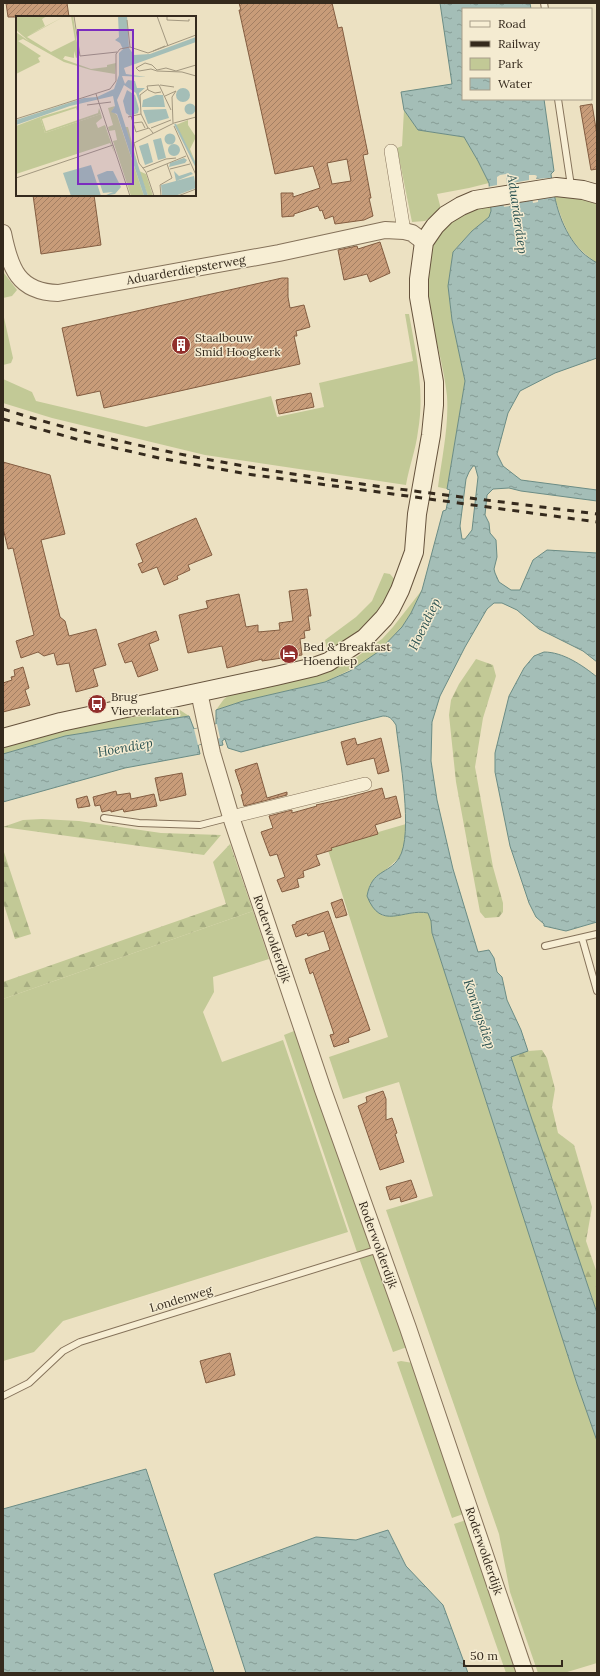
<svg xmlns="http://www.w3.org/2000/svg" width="600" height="1676" font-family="Lora,serif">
<defs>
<pattern id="forest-firs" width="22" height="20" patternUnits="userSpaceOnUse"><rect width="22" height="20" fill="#c2c996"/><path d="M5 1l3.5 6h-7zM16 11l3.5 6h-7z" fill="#a7ad81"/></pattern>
<pattern id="water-ripples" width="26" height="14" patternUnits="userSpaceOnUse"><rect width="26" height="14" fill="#a4beb7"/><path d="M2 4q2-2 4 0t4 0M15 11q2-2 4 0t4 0" fill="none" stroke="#869b94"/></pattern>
<pattern id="building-hatch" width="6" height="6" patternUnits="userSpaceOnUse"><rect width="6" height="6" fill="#c89c79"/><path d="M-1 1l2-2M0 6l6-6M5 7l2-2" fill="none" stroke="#a37f63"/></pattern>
</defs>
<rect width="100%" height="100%" fill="#ece1c2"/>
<path fill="#c2c996" d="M404,110L418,130L464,137L478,161L489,183L469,188L437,194L441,209L425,221L412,222L397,148L402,146Z
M554,196L580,198L597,204V263C568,243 565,227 554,196Z
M490,205L491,211L489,217L472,231L453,252L448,286L452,320L465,381L447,489L438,487C442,457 449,426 447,396C443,352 419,295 429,252C433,237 446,224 459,215C468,209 480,207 490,205Z
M3,266L4,273L17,290L12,296L3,298Z
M3,313L13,358L11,363L3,365Z
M405,314H409C416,353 425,391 418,431C416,449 409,467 406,485L205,455L52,418L3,403V379L32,392L36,401L146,427L271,396L277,417L324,407L319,383L413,361Z
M384,573L390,574L395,580V593L360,634L328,653L325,640L356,617L372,601Z
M422,590L411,613L402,627L378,652L364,663L325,682L243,701L216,710L224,699L229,695L333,669L351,661L382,639L393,627Z
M173,710H180L189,716L65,736L3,754V744L106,720L144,716Z
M406,824L404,847L399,858L370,884L367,896L383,916C398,917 415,911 428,913L431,920L432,933L577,1384L597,1441V1663L564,1673H538L510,1592L499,1534L386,1210L433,1196L399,1082L343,1099L329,1057L388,1037L327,847Z
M253,911L269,959L213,977L214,992L203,1012L222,1062L283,1040L348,1232L63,1321L34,1352L3,1361V999Z
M294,1031L327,1114L407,1347L393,1352L359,1258L284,1035Z
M401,1361L413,1363L466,1513L452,1518L397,1362Z
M469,1519L522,1673H506L454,1524Z"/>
<path fill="url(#forest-firs)" d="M476,659L493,665L496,676L483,718L475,767L493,867L503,903V912L499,917L485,918L480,912L456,782L449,715L451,700L459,684Z
M42,819L79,821L161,833L221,835L204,855L3,827L23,820Z
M230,844L253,911L3,999V982L226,904L213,862Z
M3,849L31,934L15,939L3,902Z
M542,1050L547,1058L555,1089L552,1107L558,1133L574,1145L592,1207L586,1241L597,1273V1313L511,1057L528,1051Z"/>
<path fill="url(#water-ripples)" stroke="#6b8c85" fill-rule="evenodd" d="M440,3H530L531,9H463V99H544L554,171L551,174C554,202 562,232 582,252C586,256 592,260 597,263V358L555,373L520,391L508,413L497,454L503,466L521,480L597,490V501L521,491L509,488L493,489L487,495L485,515L489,523L490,533L496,540L497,557L494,569L495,573L499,582L511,590H520L533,560L547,550L597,553V662L583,651L539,629L517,610L502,603H494L487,609L465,647L440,696L432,722L431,761L437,800L453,869L478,952L489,950L494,958L497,972L502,977L507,1000L521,1030L528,1051L511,1057L597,1313V1441L577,1384L432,933L431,921L428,913C403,908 381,932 367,896C372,869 388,875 399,858C414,835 399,754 396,725C392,719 390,716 383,716L241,752L228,748L225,739L222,741L223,745L217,746L215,741L198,745L200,754L125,768L3,802V754L65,736L189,716L194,729L216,724V710L243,701L325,682L350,671L378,652L402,627L411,613L422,590L443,511L446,510L450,490L447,489L465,381L452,320L448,286L453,252L472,231L489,217L491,211L489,183L478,161L464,137L418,130L404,110L401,92L452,84ZM473,466H475L478,477L472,530L465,539H462L460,526L466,479L469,472Z
M544,652C563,652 582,665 597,677V922L566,931L544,926V924L536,917L529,903L510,846L495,772V753L509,696L524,668L534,656Z
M146,1469L214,1673H3V1509Z
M388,1530L406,1566L443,1605L468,1673H246L214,1574L316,1537L356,1540Z"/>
<path fill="#ece1c2" d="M506,174L507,184L529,180V175H535L537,176L536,179L549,178L552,194L538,197V202L533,203L532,198L510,202V206L504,207L503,203L489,204L487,187L497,185V177L500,175Z
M217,724L220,738L198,745L194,729Z"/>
<path fill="url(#building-hatch)" stroke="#835d41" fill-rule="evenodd" d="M6,3H67L69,17H8Z
M239,3H332L338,28L342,27L368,154L363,155L371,198H369L373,216L364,220L335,224L333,216L325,219L322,210L320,211L318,206L294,214V216L282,217L281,193H293V197L320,188L313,166L275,174L239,10H241ZM347,159L351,181L332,184L327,163Z
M592,104L597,135V169L591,170L580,106Z
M33,195H94L101,245L41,254Z
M380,242L390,273L370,282L367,274L344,280L338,250L357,246L358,249Z
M282,278H288V297L290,308L304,305L310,327L296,331L297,336H294L300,364L104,408L100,391L77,396L62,328Z
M311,393L314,407L279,414L276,400Z
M3,462L50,475L65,534L41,540L60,617L65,621L69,636L96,629L106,665L93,669L98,686L76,692L69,663L57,665L54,653L44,656L38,652L21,658L16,641L34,635L13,548L8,549L3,528Z
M196,518L212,555L188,565L190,570L177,576L178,579L164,585L157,567L142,573L138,564L143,562L136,544Z
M307,589L311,616H308L310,630L304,631L305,638L300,639L302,655L262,661V659L227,668L222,646L188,653L179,615L208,608L206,601L239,594L246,627L258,625V632L280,630L279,623L293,621L289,591Z
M156,631L159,640L149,644L158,670L138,677L132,661L125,663L118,644Z
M23,667L29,688L25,690L30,705L3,712V683L12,680L11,677L15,676L14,670Z
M355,738L357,745L381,738L389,771L378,774L374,758L347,765L341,742Z
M257,763L267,798L287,792V795L244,806L241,795L243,794L235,770Z
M182,773L186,795L160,801L155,778Z
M382,788L385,799L396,796L401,817L375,825L378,834L331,848L332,850L316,855L320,865L303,871L304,877L297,879L299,887L282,892L277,880L285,877L277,854L270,856L261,832L273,828L269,816L292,810V813L317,806L316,805L343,799Z
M116,791L117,795L130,793L131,799L154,794L157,806L124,812L123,809L111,812V810L102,812L100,805L95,806L93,797Z
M87,796L90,806L78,808L76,799Z
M342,899L347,915L336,918L331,903Z
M328,911L370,1030L348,1038L349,1042L334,1047L330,1035L334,1034L313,972L310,974L305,959L330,950L324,931L308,936L307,933L296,937L292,925L296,924V922Z
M383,1091L386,1099V1120L392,1118L397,1133L395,1134L404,1162L380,1170L358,1106L367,1102L366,1097Z
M411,1180L417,1197L401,1202L400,1197L390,1200L386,1187Z
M230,1353L235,1375L206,1383L200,1361Z"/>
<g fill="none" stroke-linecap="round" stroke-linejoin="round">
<defs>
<path id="service" d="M544,3L545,9
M558,99L571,186
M104,818L139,823L200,825L231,817
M582,938L597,991
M545,946L597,934
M3,1396L29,1383L63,1351L80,1342L379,1249"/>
<path id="minor" d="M391,151L404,231
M231,817L365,784"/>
<path id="tertiary" d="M3,233C10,268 18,292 58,293L279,253L385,230L404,231L412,233L424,242
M199,692L212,753L231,817L323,1090L408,1328L525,1673"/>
<path id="secondary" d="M3,738L61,722L276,676L314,667L328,662L365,638L384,618L391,608L400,590L414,552L417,514L431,435L434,405V382L419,297V279L424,242L435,226L446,215L461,206L475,200L556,187L583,190L597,194"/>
</defs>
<use href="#service" stroke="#85725a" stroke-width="8"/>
<use href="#minor" stroke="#85725a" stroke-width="14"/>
<use href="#tertiary" stroke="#85725a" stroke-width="18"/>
<use href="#secondary" stroke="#66533d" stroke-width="20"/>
<use href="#service" stroke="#f7eed4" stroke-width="6"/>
<use href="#minor" stroke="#f7eed4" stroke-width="13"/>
<use href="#tertiary" stroke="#f7eed4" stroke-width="16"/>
<use href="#secondary" stroke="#f7eed4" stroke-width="18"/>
<path stroke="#352a1d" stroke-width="3" stroke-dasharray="7 7" stroke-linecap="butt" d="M3,409C195,470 398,488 597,514
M3,419L76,439L159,458L247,474L597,522"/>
</g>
<defs>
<symbol id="building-disc" viewBox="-11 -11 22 22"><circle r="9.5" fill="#912f2c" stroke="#f4ebd1"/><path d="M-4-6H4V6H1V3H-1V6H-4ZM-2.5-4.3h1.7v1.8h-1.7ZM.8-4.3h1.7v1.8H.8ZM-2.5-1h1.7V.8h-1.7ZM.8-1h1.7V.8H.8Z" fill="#fff"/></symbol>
<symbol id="hotel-disc" viewBox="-11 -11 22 22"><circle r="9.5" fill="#912f2c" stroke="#f4ebd1"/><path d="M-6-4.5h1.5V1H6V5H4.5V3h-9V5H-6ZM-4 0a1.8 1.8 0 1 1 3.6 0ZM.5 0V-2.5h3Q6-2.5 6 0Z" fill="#fff"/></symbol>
<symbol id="bus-disc" viewBox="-11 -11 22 22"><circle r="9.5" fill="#912f2c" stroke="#f4ebd1"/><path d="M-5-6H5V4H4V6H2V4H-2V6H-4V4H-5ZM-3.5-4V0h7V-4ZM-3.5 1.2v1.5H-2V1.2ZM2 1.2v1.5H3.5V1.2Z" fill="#fff"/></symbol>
</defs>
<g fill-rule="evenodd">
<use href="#building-disc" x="170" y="334" width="22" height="22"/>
<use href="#hotel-disc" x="278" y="643" width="22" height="22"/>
<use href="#bus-disc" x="86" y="693" width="22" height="22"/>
</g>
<g text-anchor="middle" stroke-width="3" stroke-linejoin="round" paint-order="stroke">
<g font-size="12" fill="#352a1d" stroke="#f4ebd1">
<text transform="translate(186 270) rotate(-10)" y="4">Aduarderdiepsterweg</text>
<text transform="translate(272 939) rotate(71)" y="4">Roderwolderdijk</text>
<text transform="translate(378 1245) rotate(70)" y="4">Roderwolderdijk</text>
<text transform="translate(181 1299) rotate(-17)" y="4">Londenweg</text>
<text transform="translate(484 1551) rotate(71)" y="4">Roderwolderdijk</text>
</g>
<g font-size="12" fill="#352a1d" stroke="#f4ebd1" text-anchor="start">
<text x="195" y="342">Staalbouw<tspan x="195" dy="14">Smid Hoogkerk</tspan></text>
<text x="303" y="651">Bed &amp; Breakfast<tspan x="303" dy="14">Hoendiep</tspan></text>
<text x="111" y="701">Brug<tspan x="111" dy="14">Vierverlaten</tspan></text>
</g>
<g font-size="13" font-style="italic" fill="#2d5453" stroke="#f4ebd1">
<text transform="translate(518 214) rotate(82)" y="5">Aduarderdiep</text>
<text transform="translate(424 624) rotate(-64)" y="5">Hoendiep</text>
<text transform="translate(125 747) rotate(-10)" y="5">Hoendiep</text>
<text transform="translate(480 1014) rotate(71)" y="5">Koningsdiep</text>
</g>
</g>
<g transform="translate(16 16)">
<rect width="180" height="180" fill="#ece1c2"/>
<path d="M0,0H31L26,3L29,10L13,19L49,0L11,21L35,36L59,24L55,0H57L63,40L60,42L58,35V42L49,40L47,43L75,53L91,51V49L100,47L99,58L75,54L48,46L7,23L2,25L25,40L22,42L24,46L0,58V16L14,26L0,14ZM99,90L96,95L101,99L128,180H115L97,125L101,124L99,114L93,115L92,111L97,109L92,92ZM85,98L86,102L80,107L82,112L89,109L99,138L94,127L0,158V110L24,101L29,117Z" fill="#c2c996"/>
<path d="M61,90L63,100L60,92L26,103L30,115L82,97L83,92L85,98L29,117L24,101ZM172,104V109L180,121L174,133L180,148L160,109ZM109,111H112L123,154L122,150ZM123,155L130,158L137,180H132Z" fill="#c2c996"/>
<path d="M102,0H111L113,32L118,39L134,38L180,21V26L108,52L110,58L130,61L106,60L109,68L112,64L119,65L121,72H129L123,77L125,91L120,77L108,69L101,84L132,180H128L101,98L95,96L99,90L97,80L54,90L0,109V104L68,82L81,81L98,73L103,59V37L107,33L104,27L99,24L103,21ZM160 79a7 7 0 1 1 14 0a7 7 0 1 1-14 0ZM111,74L119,79L123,93L122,97L114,100L110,97L107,85ZM140,79H147L149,91H126L127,84ZM168.5 93a5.5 5.5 0 1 1 11 0a5.5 5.5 0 1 1-11 0ZM150,93L153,102L132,108L127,94ZM148.5 123a5.5 5.5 0 1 1 11 0a5.5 5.5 0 1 1-11 0ZM145,122L150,142L142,144L137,124ZM132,127L137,146L129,149L123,130ZM152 134a6 6 0 1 1 12 0a6 6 0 1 1-12 0ZM168,142L171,144L169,147L153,151L154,147ZM75,149L85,180H55L47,157ZM91,155H97L105,171L99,178L88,180L97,176L87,177L81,159ZM158,155L163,160L175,156L177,158L160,165ZM178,160L180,172L159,180H146L145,169Z" fill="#a4beb7"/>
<path fill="none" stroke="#a4beb7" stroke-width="2" d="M159,108L180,150"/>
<path fill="none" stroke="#a39880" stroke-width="1" d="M58,0L64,40L101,36M141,0L152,30M151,0V4L173,5V3M111,4L114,31M137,35L149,30M180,49L160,55L150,52L141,54L136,49L129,47L120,52L123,55L135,53L141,55L166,56L180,60M144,69L158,71M132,73L124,79L125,98L132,112M145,76L139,77L132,74L131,70L143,69L155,94M80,78L114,180M149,80L160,75L156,81L157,107M71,89L95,86M115,100L120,116L133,112L137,117M112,101L125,98M0,103L94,73L100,65V38L104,33L114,31L132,37L180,19M117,107L126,106L129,112M158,110L180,159M135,112L155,104M127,152L150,143L160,142M154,153L174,148M131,156L170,140M0,162L97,129M138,180L130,156L123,147L118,127L158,107L180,101M145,180L144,169L156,162L151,148M162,180L180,173"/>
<path fill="#7b2cbf" fill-opacity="0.15" stroke="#7b2cbf" stroke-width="2" d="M62,14H117V168H62Z"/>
<rect width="180" height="180" fill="none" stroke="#352a1d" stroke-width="2"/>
</g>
<rect width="600" height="1676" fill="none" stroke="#352a1d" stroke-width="8"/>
<rect x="462" y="8" width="130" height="92" fill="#f4ebd1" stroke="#a89e89"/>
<rect x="470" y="21" width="20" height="6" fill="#f7eed4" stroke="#a89e89"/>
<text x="498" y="28" font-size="12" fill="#352a1d">Road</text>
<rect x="470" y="41" width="20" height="6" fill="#352a1d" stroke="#a89e89"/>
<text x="498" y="48" font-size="12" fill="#352a1d">Railway</text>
<rect x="470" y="58" width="20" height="12" fill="#c2c996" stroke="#a89e89"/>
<text x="498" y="68" font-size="12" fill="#352a1d">Park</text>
<rect x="470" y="78" width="20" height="12" fill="url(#water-ripples)" stroke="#a89e89"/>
<text x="498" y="88" font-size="12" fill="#352a1d">Water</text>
<path d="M464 1660v6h98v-6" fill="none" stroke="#352a1d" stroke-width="2"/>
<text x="470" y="1660" font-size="12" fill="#352a1d" stroke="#f4ebd1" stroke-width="3" paint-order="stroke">50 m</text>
</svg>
